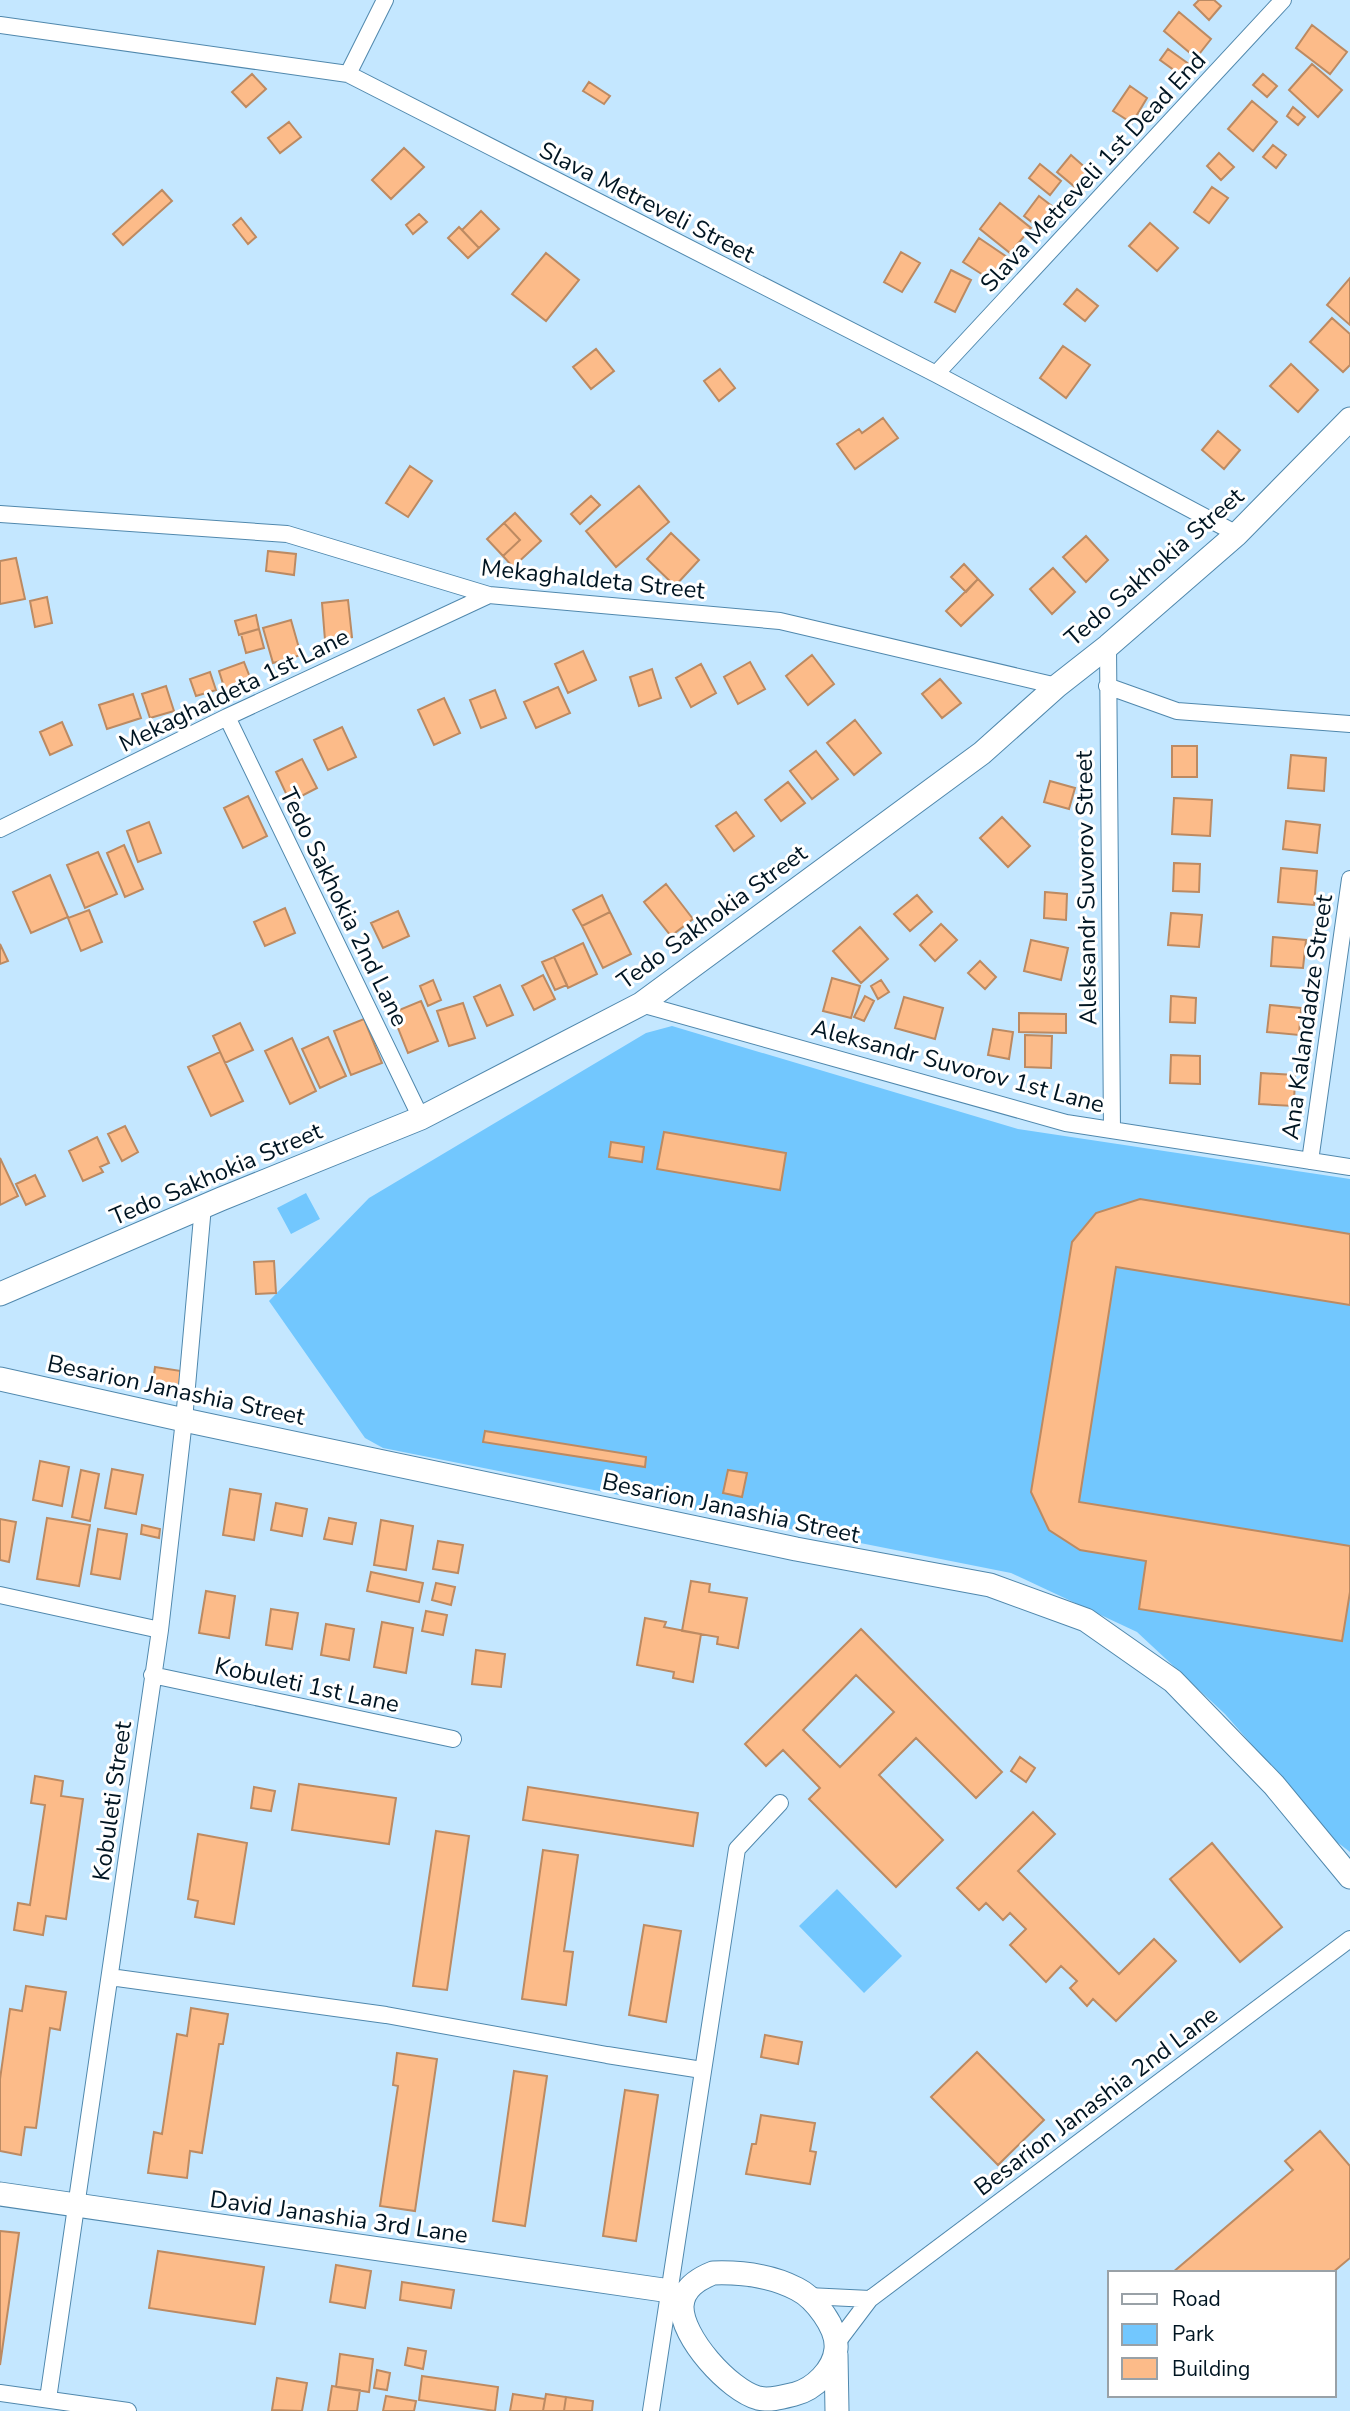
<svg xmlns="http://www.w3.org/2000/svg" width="1350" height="2411" font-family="'Nunito Sans',sans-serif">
<rect width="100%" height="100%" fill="#c4e7ff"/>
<path fill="#72c7fe" d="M672,1026L1018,1129L1350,1179V1852L1337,1842L1225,1714L1137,1632L1011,1573L383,1448L365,1438L269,1301L369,1198L646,1033Z
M306,1193L320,1219L291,1234L277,1208Z
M837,1889L902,1956L864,1993L799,1926Z"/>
<path fill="#fcbb89" stroke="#bc8a62" stroke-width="2" fill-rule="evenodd" d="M1199,0H1214L1221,6L1209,20L1194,5Z
M1179,12L1211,39L1196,58L1164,31Z
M1312,25L1347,52L1330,74L1296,48Z
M1168,49L1193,67L1185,78L1160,60Z
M1312,64L1342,90L1318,117L1289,90Z
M252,74L266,89L246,107L232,92Z
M1263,74L1277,86L1267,97L1253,85Z
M589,82L610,96L604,104L583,91Z
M1130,86L1147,98L1132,123L1113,111Z
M1252,101L1277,122L1253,151L1228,129Z
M1293,107L1305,117L1298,125L1287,116Z
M289,122L301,137L280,153L268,138Z
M1273,145L1286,155L1276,168L1263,157Z
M404,148L424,167L391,199L372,180Z
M1219,153L1234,167L1221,180L1207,166Z
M1071,155L1096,177L1082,193L1057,172Z
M1040,164L1061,181L1050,195L1029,178Z
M1212,187L1228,198L1209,223L1194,212Z
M162,190L172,201L123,245L113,234Z
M1039,196L1057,210L1042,230L1024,216Z
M1000,203L1031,228L1010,253L980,229Z
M481,211L499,229L479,248L462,230Z
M419,214L427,222L413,234L406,225Z
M241,218L256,237L248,244L233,225Z
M1150,223L1178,248L1157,271L1129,246Z
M459,227L479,248L468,258L448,238Z
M979,238L1010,259L994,282L963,262Z
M901,252L920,263L902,292L884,282Z
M546,253L579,280L546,321L512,294Z
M951,270L971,280L955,312L935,302Z
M1350,278V325L1327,305Z
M1077,289L1098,306L1085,321L1064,304Z
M1332,318L1350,334V365L1343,372L1310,342Z
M1063,346L1090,365L1066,398L1040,378Z
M596,349L614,371L591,389L573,367Z
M1291,364L1318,390L1298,412L1270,386Z
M720,369L735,388L719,401L704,381Z
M883,418L898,438L855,469L837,444L859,429L862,433Z
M1218,431L1240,450L1224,469L1202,450Z
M410,466L432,481L408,517L386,503Z
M639,486L669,522L616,567L586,531Z
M591,496L600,505L580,524L571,514Z
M515,513L541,541L513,567L503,556L520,540L504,523Z
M504,523L520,540L503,556L487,539Z
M671,533L699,560L675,586L647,559Z
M1086,536L1108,560L1086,582L1063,557Z
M268,551L296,554L294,575L266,571Z
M16,558L25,599L0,604V561Z
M964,564L978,579L966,592L951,577Z
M1053,568L1075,592L1052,614L1030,589Z
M978,579L993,595L961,626L946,611Z
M47,597L52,623L35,627L30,601Z
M348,600L352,637L325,640L322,603Z
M256,615L259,629L239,635L235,621Z
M291,620L301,655L273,663L263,628Z
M259,629L264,648L246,653L241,634Z
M583,651L596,680L568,693L555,664Z
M812,655L834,684L808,705L786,676Z
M244,662L251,680L225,690L219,671Z
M750,662L765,689L738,704L724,677Z
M701,664L716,693L691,707L676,678Z
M652,669L661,698L639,706L630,677Z
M210,672L216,690L196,696L190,679Z
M940,679L961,703L942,718L922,694Z
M166,686L174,711L150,718L142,694Z
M558,687L570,713L536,728L524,702Z
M495,690L506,718L481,728L470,700Z
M133,694L141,718L107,729L99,705Z
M444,698L460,733L434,745L418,710Z
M855,720L881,753L854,775L827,743Z
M62,722L72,745L50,755L40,732Z
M342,727L356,757L328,770L314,740Z
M1172,746H1197V777H1172Z
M816,751L838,779L812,799L790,771Z
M1291,755L1326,758L1324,791L1288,788Z
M302,759L317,788L290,802L276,772Z
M1050,781L1075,788L1069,809L1044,802Z
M788,782L805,803L781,821L765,800Z
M248,796L267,836L243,848L224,808Z
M1174,798L1212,800L1210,836L1172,834Z
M736,812L754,836L734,851L716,826Z
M1002,817L1030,846L1008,867L980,838Z
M1286,821L1320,825L1317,853L1283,849Z
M149,822L161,853L138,862L127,831Z
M124,845L143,889L125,897L107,853Z
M98,852L117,894L85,908L67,865Z
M1174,863L1200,864L1199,892L1173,891Z
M1281,868L1317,871L1314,905L1278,902Z
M50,875L68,917L31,933L13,892Z
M666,884L693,919L671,936L644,902Z
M1045,892L1067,894L1066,920L1044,918Z
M602,895L610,912L582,926L573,910Z
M917,895L932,912L910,931L894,914Z
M285,908L295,933L265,946L254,922Z
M89,910L102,942L81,951L68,918Z
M398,911L409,936L383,948L371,923Z
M610,912L631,954L603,968L582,926Z
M1171,913L1202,915L1199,947L1168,945Z
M941,924L957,940L935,961L920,945Z
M860,927L888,959L861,983L833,951Z
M1273,937L1306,940L1303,968L1271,966Z
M1031,940L1068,948L1061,980L1024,971Z
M583,943L597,974L568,988L554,957Z
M0,944L8,961L0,964Z
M554,957L567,985L555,990L542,962Z
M980,961L996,977L985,989L968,973Z
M543,975L555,999L534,1010L522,986Z
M832,978L860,986L851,1018L823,1011Z
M433,980L441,1000L428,1006L420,986Z
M881,980L889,992L878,999L871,986Z
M500,985L513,1015L487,1026L474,997Z
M865,996L874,1001L864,1021L854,1017Z
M1171,996L1196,998L1195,1023L1170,1022Z
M904,997L943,1008L935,1039L895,1028Z
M421,1001L438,1041L408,1053L392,1013Z
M463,1003L475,1038L449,1046L437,1011Z
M1270,1005L1301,1008L1299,1035L1267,1032Z
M1019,1013L1066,1014V1033L1019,1032Z
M364,1019L382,1063L351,1075L334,1031Z
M240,1023L253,1050L225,1063L213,1036Z
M993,1029L1013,1032L1009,1059L988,1055Z
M1025,1035L1052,1036L1051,1068L1025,1067Z
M328,1037L346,1076L320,1088L302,1049Z
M292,1038L316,1091L290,1104L265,1051Z
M220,1052L243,1101L211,1116L188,1067Z
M1171,1055L1200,1056V1084L1170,1083Z
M1261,1073L1295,1075L1294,1106L1259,1104Z
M125,1126L138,1152L122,1161L108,1134Z
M664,1132L786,1153L780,1190L657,1169Z
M97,1137L109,1163L100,1167L103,1172L83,1181L69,1151Z
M611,1142L644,1147L642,1162L609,1157Z
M0,1158L18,1196L0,1205Z
M35,1175L45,1196L26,1205L16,1184Z
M1140,1199L1350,1234V1305L1116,1267L1079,1502L1350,1546V1592L1342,1641L1139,1609L1146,1561L1080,1550L1049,1530L1031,1492L1072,1242L1096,1213Z
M274,1261L276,1293L256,1294L254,1262Z
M155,1367L181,1371L178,1394L152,1390Z
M485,1431L646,1457L645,1467L483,1442Z
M40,1461L69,1467L62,1506L33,1500Z
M112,1469L143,1475L136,1514L105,1508Z
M81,1470L99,1474L90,1521L72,1517Z
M728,1470L747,1473L742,1497L723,1493Z
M230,1489L261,1494L254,1540L223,1535Z
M276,1503L307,1509L302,1536L271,1530Z
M47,1518L90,1525L79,1586L37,1579Z
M329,1518L356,1523L352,1544L324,1539Z
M0,1519L16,1522L9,1562L0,1560Z
M381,1520L413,1526L406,1570L374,1565Z
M142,1525L160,1529L159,1538L141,1534Z
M98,1529L127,1534L120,1579L91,1574Z
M438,1541L463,1545L458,1573L433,1569Z
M371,1572L423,1583L419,1602L367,1591Z
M691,1581L710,1584L709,1592L747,1598L738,1648L717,1644L718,1637L682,1631Z
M436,1583L455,1587L451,1605L432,1600Z
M206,1591L235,1596L229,1638L199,1633Z
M271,1609L298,1613L292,1649L266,1645Z
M426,1611L447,1615L443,1635L422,1631Z
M645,1618L666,1622L664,1627L701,1634L693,1682L673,1678L674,1672L637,1665Z
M382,1622L413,1628L406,1673L374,1667Z
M326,1624L354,1629L349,1660L321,1655Z
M861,1629L1002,1772L976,1798L916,1738L879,1775L943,1840L896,1887L809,1799L820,1788L783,1750L766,1766L745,1744ZM856,1675L894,1712L840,1767L803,1730Z
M476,1650L505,1654L501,1687L472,1684Z
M1020,1757L1035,1768L1026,1782L1011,1771Z
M35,1776L63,1781L61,1796L83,1799L66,1919L46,1916L43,1935L14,1930L18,1903L30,1905L45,1805L31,1803Z
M299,1784L396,1798L389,1844L292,1830Z
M254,1787L275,1791L271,1811L251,1808Z
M528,1787L698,1813L693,1846L523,1820Z
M1033,1812L1055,1834L1018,1871L1119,1974L1154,1939L1176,1961L1116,2021L1093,1999L1087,2006L1070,1988L1077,1981L1061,1966L1046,1982L1010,1945L1026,1929L1010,1913L1003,1920L986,1903L979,1910L957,1888Z
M436,1831L469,1836L447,1990L413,1986Z
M198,1834L247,1843L234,1924L195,1917L198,1901L188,1899Z
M1212,1843L1282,1927L1240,1962L1170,1879Z
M543,1850L578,1855L564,1951L573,1952L566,2005L522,1999Z
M644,1925L681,1931L666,2022L629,2015Z
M26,1986L66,1992L60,2030L50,2028L36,2128L25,2127L21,2155L0,2151V2079L10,2009L22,2011Z
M191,2008L228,2014L223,2044H219L202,2153L190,2151L187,2178L148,2173L154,2132L162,2134L177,2034L187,2036Z
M765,2035L802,2042L798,2064L761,2057Z
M977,2052L1044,2120L998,2165L931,2097Z
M397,2053L437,2059L415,2211L380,2206L398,2086L393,2085Z
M514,2071L547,2076L525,2226L493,2221Z
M625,2090L658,2095L636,2241L603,2236Z
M761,2115L815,2123L810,2151L816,2152L810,2184L746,2174L752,2144H756Z
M1320,2131L1350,2166V2258L1332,2273H1172L1293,2170L1285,2161Z
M0,2231L19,2233L0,2365Z
M158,2251L264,2267L255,2324L149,2308Z
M336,2265L371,2271L365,2308L330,2302Z
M402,2282L454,2290L451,2308L400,2300Z
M408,2348L426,2351L423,2369L405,2365Z
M340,2354L373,2359L369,2392L336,2387Z
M377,2370L390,2373L387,2390L374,2388Z
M422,2376L498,2387L495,2411L419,2400Z
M277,2378L307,2383L302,2411L272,2410Z
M332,2386L360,2390L357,2411H328Z
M513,2394L545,2399L543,2411H510Z
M546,2394L566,2397L564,2411H543Z
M386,2396L416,2401L414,2411H383Z
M566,2397L593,2401L592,2411H564Z"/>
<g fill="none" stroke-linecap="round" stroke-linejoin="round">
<defs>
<path id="street" d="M0,25L348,74L936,374L1237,534
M348,74L385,0
M936,374L1283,0
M0,514L287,534L489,595L780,621L1057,686
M1108,646L1112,1130
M1107,686L1177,711L1350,724
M227,717L421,1118
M0,829L227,717L489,595
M641,1004L1066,1123L1350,1167
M1310,1161L1350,879
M0,1595L160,1630
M152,1675L453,1739
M110,1977L386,2015L607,2055L702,2070
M808,2296L870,2299
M836,2344L870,2299L1350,1939
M0,2393L128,2411
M48,2399L160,1630L184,1420L203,1206
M651,2411L737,1849L780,1803"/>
<path id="secondary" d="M0,1294L221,1199L421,1118L641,1004L982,753L1057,686L1108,646L1237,534L1350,419
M0,1379L184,1420L796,1549L990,1585L1086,1620L1173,1681L1274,1785L1350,1877
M0,2194L670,2291
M713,2273C741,2272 772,2276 797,2289C815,2298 838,2328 836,2349C834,2370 814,2389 795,2394C783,2397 770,2401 758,2398C729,2390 681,2337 682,2306C683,2288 698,2279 713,2273Z
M836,2355L837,2411"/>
</defs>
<use href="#street" stroke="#5088ad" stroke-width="18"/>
<use href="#secondary" stroke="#5088ad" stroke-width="25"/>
<use href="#street" stroke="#fff" stroke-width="16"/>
<use href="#secondary" stroke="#fff" stroke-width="23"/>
</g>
<g text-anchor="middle" stroke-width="6" stroke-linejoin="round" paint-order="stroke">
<g font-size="24" fill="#001522" stroke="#fff">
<text transform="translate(1093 172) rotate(-47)" y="8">Slava Metreveli 1st Dead End</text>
<text transform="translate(647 202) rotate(27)" y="8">Slava Metreveli Street</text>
<text transform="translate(1154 567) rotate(-41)" y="8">Tedo Sakhokia Street</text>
<text transform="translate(593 579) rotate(6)" y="8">Mekaghaldeta Street</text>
<text transform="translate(234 690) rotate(-26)" y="8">Mekaghaldeta 1st Lane</text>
<text transform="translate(1086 888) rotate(-91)" y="8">Aleksandr Suvorov Street</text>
<text transform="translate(344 907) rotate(64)" y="8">Tedo Sakhokia 2nd Lane</text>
<text transform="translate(712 917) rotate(-36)" y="8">Tedo Sakhokia Street</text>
<text transform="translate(1307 1017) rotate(-82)" y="8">Ana Kalandadze Street</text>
<text transform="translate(958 1066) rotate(15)" y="8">Aleksandr Suvorov 1st Lane</text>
<text transform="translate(216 1174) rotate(-23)" y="8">Tedo Sakhokia Street</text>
<text transform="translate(176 1390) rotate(12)" y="8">Besarion Janashia Street</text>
<text transform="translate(731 1508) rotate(12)" y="8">Besarion Janashia Street</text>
<text transform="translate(307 1685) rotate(12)" y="8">Kobuleti 1st Lane</text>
<text transform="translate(112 1801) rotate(-82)" y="8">Kobuleti Street</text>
<text transform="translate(1096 2101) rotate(-37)" y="8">Besarion Janashia 2nd Lane</text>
<text transform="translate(339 2217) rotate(8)" y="8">David Janashia 3rd Lane</text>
</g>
</g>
<rect x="1108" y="2271" width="228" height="126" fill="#ffffff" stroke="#99a1a7" stroke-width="2"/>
<rect x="1122" y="2294" width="35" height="10" fill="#ffffff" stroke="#99a1a7" stroke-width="2"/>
<text x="1172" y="2306" font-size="21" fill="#001522">Road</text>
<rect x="1122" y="2324" width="35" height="21" fill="#72c7fe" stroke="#99a1a7" stroke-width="2"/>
<text x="1172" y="2341" font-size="21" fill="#001522">Park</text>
<rect x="1122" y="2358" width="35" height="21" fill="#fcbb89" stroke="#99a1a7" stroke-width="2"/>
<text x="1172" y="2376" font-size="21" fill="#001522">Building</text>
</svg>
